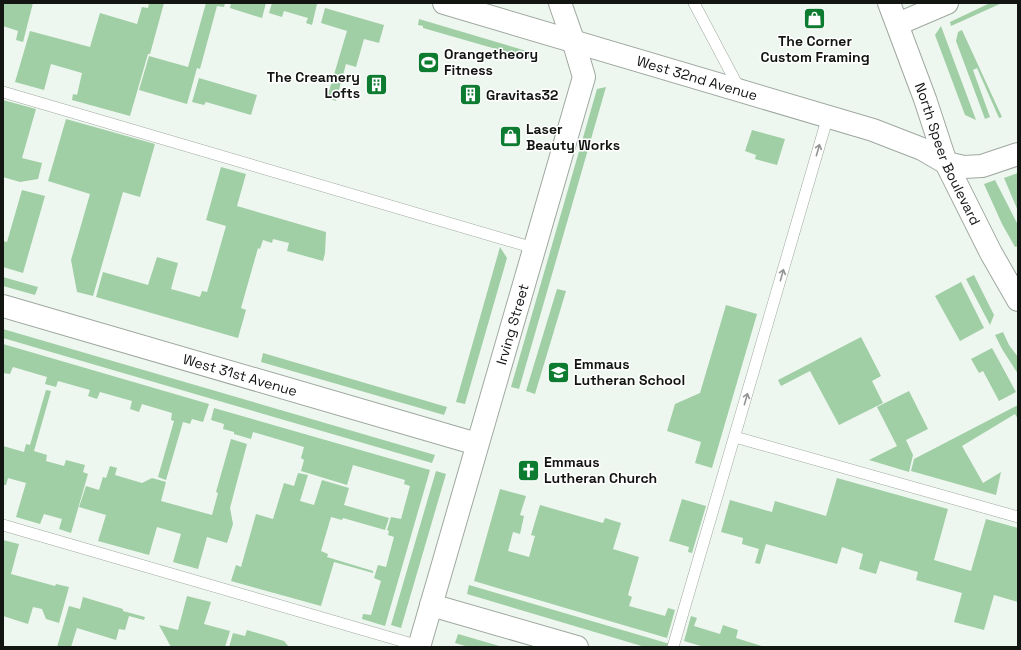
<svg xmlns="http://www.w3.org/2000/svg" width="1021" height="650" font-family="'Space Grotesk',sans-serif">
<rect width="100%" height="100%" fill="#eef7ef"/>
<path fill="#a0cea5" d="M3,3H33L23,42L16,40L18,31L3,26Z
M149,3H164L150,54H148L130,116L72,100L73,94L77,95L82,73L51,64L44,90L15,82L30,31L90,47L100,13L137,24L142,7L148,8Z
M206,3H225L224,7L217,6L200,69L197,68L187,104L139,90L149,56L188,67Z
M231,3H266L262,18L230,8Z
M272,3H314L317,4L312,25L306,23L308,18L284,11L282,17L269,13Z
M990,3H1002L951,26L950,22Z
M325,8L384,25L379,43L364,39L356,67L346,64L336,101L327,98L347,31L321,23Z
M419,19L530,52L534,60L423,28V26L418,25Z
M941,26L976,120L965,115L935,35Z
M962,30L1002,117L999,118L977,68L973,70L990,117L985,119L956,41L958,32Z
M199,78L257,95L251,115L206,102L204,105L192,102Z
M606,87L519,389L511,387L597,89Z
M3,100L36,109L22,158L42,163L38,179L20,182L3,177Z
M66,119L155,144L140,197L123,192L93,296L77,292L71,260L90,194L48,181Z
M752,130L785,139L777,165L755,159L756,155L745,151Z
M221,167L246,174L237,206L326,232L325,253L323,261L287,251L289,243L273,239L272,243L263,240L260,249L258,248L241,308L246,310L238,338L96,297L103,272L148,285L157,257L178,263L171,289L200,297L202,291L207,292L226,226L206,220Z
M1018,173V211L1004,178Z
M995,180L1018,225V246L1015,247L1002,224L984,184Z
M22,190L45,196L23,273L3,267V241L7,242Z
M500,247L507,258L465,404L456,402Z
M974,275L994,315L990,325L966,279Z
M3,277L38,287L35,295L3,286Z
M961,282L984,328L960,341L935,296Z
M557,289L566,291L535,394L526,391Z
M726,305L757,314L712,468L695,463L701,442L667,431L675,404L700,393Z
M3,329L435,455L432,463L3,338Z
M1003,332L1009,345L1018,357V374L1002,349L995,335Z
M861,337L881,376L872,381L883,403L839,425L810,371L781,386L778,380Z
M3,344L209,404L203,422L192,419L190,424L183,422L166,480L158,477L174,421L171,420L172,413L142,404L139,412L130,409L132,401L100,392L97,399L88,396L90,390L58,381L56,387L45,384L47,377L13,367L10,374L3,373Z
M992,348L1016,392L999,401L983,371L979,373L971,359Z
M263,353L447,407L444,415L261,362Z
M46,390L51,391L34,451L47,455L46,461L64,466L66,460L85,465L83,472L88,474L71,533L59,529L62,519L44,514L40,524L16,517L26,483L8,478L6,485H3V446L24,452L26,444L30,445Z
M909,391L928,429L906,440L913,455L909,472L869,460L897,446L877,407Z
M1018,405V419L1015,414L962,446L983,483L1001,472L996,495L911,471L914,459Z
M214,408L430,470L385,626L362,619L363,614L371,615L381,581L374,578L378,565L386,567L394,537L388,535L389,531L387,530L391,517L401,519L410,486L404,484L405,480L353,465L347,485L301,471L304,460L301,458L304,447L253,432L251,439L234,434V432L223,429L224,424L211,420Z
M231,439L247,444L230,508L233,524L227,543L207,537L198,569L173,562L181,534L157,527L149,555L98,541L106,515L79,507L86,486L99,490L103,477L106,478L110,466L117,468L115,475L142,483L152,478L166,482L161,501L212,515L218,493L216,492Z
M436,471L446,474L401,628L391,625Z
M298,473L308,475L300,501L314,505L322,480L349,488L344,505L389,518L385,530L343,518L342,520L331,517L321,551L328,554L327,557L373,571V573L334,562L321,606L231,581L236,565L241,567L256,514L273,519L284,483L294,486Z
M837,478L948,509L934,560L971,571L986,519L1018,528V602L994,595L984,630L954,622L962,593L916,580L918,572L880,561L876,574L859,569L863,554L842,547L837,564L766,544L760,564L755,563L759,549L742,544L743,538L721,532L730,500L772,512L775,501L826,516Z
M500,489L526,496L520,515L524,516L520,534L513,532L508,551L529,557L535,536L531,535L540,505L603,523L605,518L621,523L613,549L639,557L628,595L632,597L629,606L665,616L668,608L675,610L667,638L474,581Z
M682,499L706,506L692,553L688,552L689,547L669,541Z
M3,540L19,544L11,574L55,586L56,584L69,587L59,623L46,619L42,609L33,607L28,624L3,616Z
M469,585L670,644L669,647H645L467,594Z
M187,596L211,602L204,624L230,631L225,647H171L159,625L178,630Z
M83,597L123,609V611L145,617L144,620L129,616L125,630L119,629L116,640L77,628L71,647H57L69,606L80,609Z
M691,616L697,618L694,626L720,634L723,625L738,630L736,638L765,647H704L684,641Z
M247,630L284,641L289,647H229L233,633L245,636Z
M458,634L503,647H469L455,643Z"/>
<g fill="none" stroke-linecap="round" stroke-linejoin="round">
<defs>
<path id="lane" d="M694,3L740,90
M3,92L534,248
M735,437L1018,517
M3,525L419,646
M673,647L828,116"/>
<g id="street">
<path d="M560,3L573,40"/>
<path d="M898,24L947,3"/>
<path d="M946,163L964,167L982,166L1018,154"/>
<path id="s1" d="M3,306L477,444"/>
<path d="M431,605L577,647"/>
</g>
<g id="secondary">
<path id="s2" d="M444,3L873,130L922,149L946,163"/>
<path id="s3" d="M889,3L925,99L946,163L991,253L1018,300"/>
<path id="s4" d="M419,647L584,77L573,40"/>
</g>
</defs>
<use href="#lane" stroke="#9fa8a0" stroke-width="12"/>
<use href="#street" stroke="#9fa8a0" stroke-width="24"/>
<use href="#secondary" stroke="#9fa8a0" stroke-width="24"/>
<use href="#lane" stroke="#fff" stroke-width="11"/>
<use href="#street" stroke="#fff" stroke-width="22"/>
<use href="#secondary" stroke="#fff" stroke-width="22"/>
</g>
<defs><path id="oneway-shaft" d="M-6 0H5M1.5-3L5.5 0L1.5 3" fill="none" stroke-width="1.6" stroke-linecap="round" stroke-linejoin="round"/></defs>
<g stroke="#949694">
<use href="#oneway-shaft" transform="translate(818 150) rotate(-74)"/>
<use href="#oneway-shaft" transform="translate(782 275) rotate(-74)"/>
<use href="#oneway-shaft" transform="translate(746 399) rotate(-74)"/>
</g>
<defs>
<symbol id="shop-square" viewBox="-11 -11 22 22"><rect x="-9" y="-9" width="18" height="18" rx="4" fill="#0d7c31" stroke="#fff"/><path d="M-5-2.5h2.3a2.7 3.5 0 0 1 5.4 0H5L5.5 6h-11ZM-1.5-2.5h3a1.5 2.3 0 0 0-3 0Z" fill="#fff"/></symbol>
<symbol id="stadium-square" viewBox="-11 -11 22 22"><rect x="-9" y="-9" width="18" height="18" rx="4" fill="#0d7c31" stroke="#fff"/><path d="M0-5a6.5 5 0 1 0 0 10a6.5 5 0 1 0 0-10ZM-3.5-1.8h7v3.6h-7Z" fill="#fff"/></symbol>
<symbol id="building-square" viewBox="-11 -11 22 22"><rect x="-9" y="-9" width="18" height="18" rx="4" fill="#0d7c31" stroke="#fff"/><path d="M-4-6H4V6H1V3H-1V6H-4ZM-2.5-4.3h1.7v1.8h-1.7ZM.8-4.3h1.7v1.8H.8ZM-2.5-1h1.7V.8h-1.7ZM.8-1h1.7V.8H.8Z" fill="#fff"/></symbol>
<symbol id="school-square" viewBox="-11 -11 22 22"><rect x="-9" y="-9" width="18" height="18" rx="4" fill="#0d7c31" stroke="#fff"/><path d="M0-5L7-2L0 1L-7-2ZM-4 1L0 2.5L4 1V4Q0 6-4 4Z" fill="#fff"/></symbol>
<symbol id="church-square" viewBox="-11 -11 22 22"><rect x="-9" y="-9" width="18" height="18" rx="4" fill="#0d7c31" stroke="#fff"/><path d="M-1.2-6h2.4v3.5h3.3v2.4h-3.3V6h-2.4V-.1h-3.3v-2.4h3.3Z" fill="#fff"/></symbol>
</defs>
<g fill-rule="evenodd">
<use href="#shop-square" x="802" y="6" width="25" height="25"/>
<use href="#stadium-square" x="416" y="50" width="25" height="25"/>
<use href="#building-square" x="364" y="72" width="25" height="25"/>
<use href="#building-square" x="458" y="82" width="25" height="25"/>
<use href="#shop-square" x="498" y="124" width="25" height="25"/>
<use href="#school-square" x="546" y="360" width="25" height="25"/>
<use href="#church-square" x="516" y="458" width="25" height="25"/>
</g>
<g text-anchor="middle" stroke-width="3" stroke-linejoin="round" paint-order="stroke">
<g font-size="14" font-weight="bold" fill="#121512" stroke="#fff" text-anchor="start">
<text x="815" y="46" text-anchor="middle">The Corner<tspan x="815" dy="16">Custom Framing</tspan></text>
<text x="444" y="59">Orangetheory<tspan x="444" dy="16">Fitness</tspan></text>
<text x="360" y="82" text-anchor="end">The Creamery<tspan x="360" dy="16">Lofts</tspan></text>
<text x="486" y="100">Gravitas32</text>
<text x="526" y="134">Laser<tspan x="526" dy="16">Beauty Works</tspan></text>
<text x="574" y="369">Emmaus<tspan x="574" dy="16">Lutheran School</tspan></text>
<text x="544" y="467">Emmaus<tspan x="544" dy="16">Lutheran Church</tspan></text>
</g>
<g font-size="14" fill="#121512" stroke="#fff">
<text dy="5" stroke="none"><textPath href="#s2" startOffset="264">West 32nd Avenue</textPath></text>
<text dy="5" stroke="none"><textPath href="#s3" startOffset="162">North Speer Boulevard</textPath></text>
<text dy="5" stroke="none"><textPath href="#s4" startOffset="336">Irving Street</textPath></text>
<text dy="5" stroke="none"><textPath href="#s1" startOffset="247">West 31st Avenue</textPath></text>
</g>
</g>
<rect width="1021" height="650" fill="none" stroke="#121512" stroke-width="8"/>
</svg>
